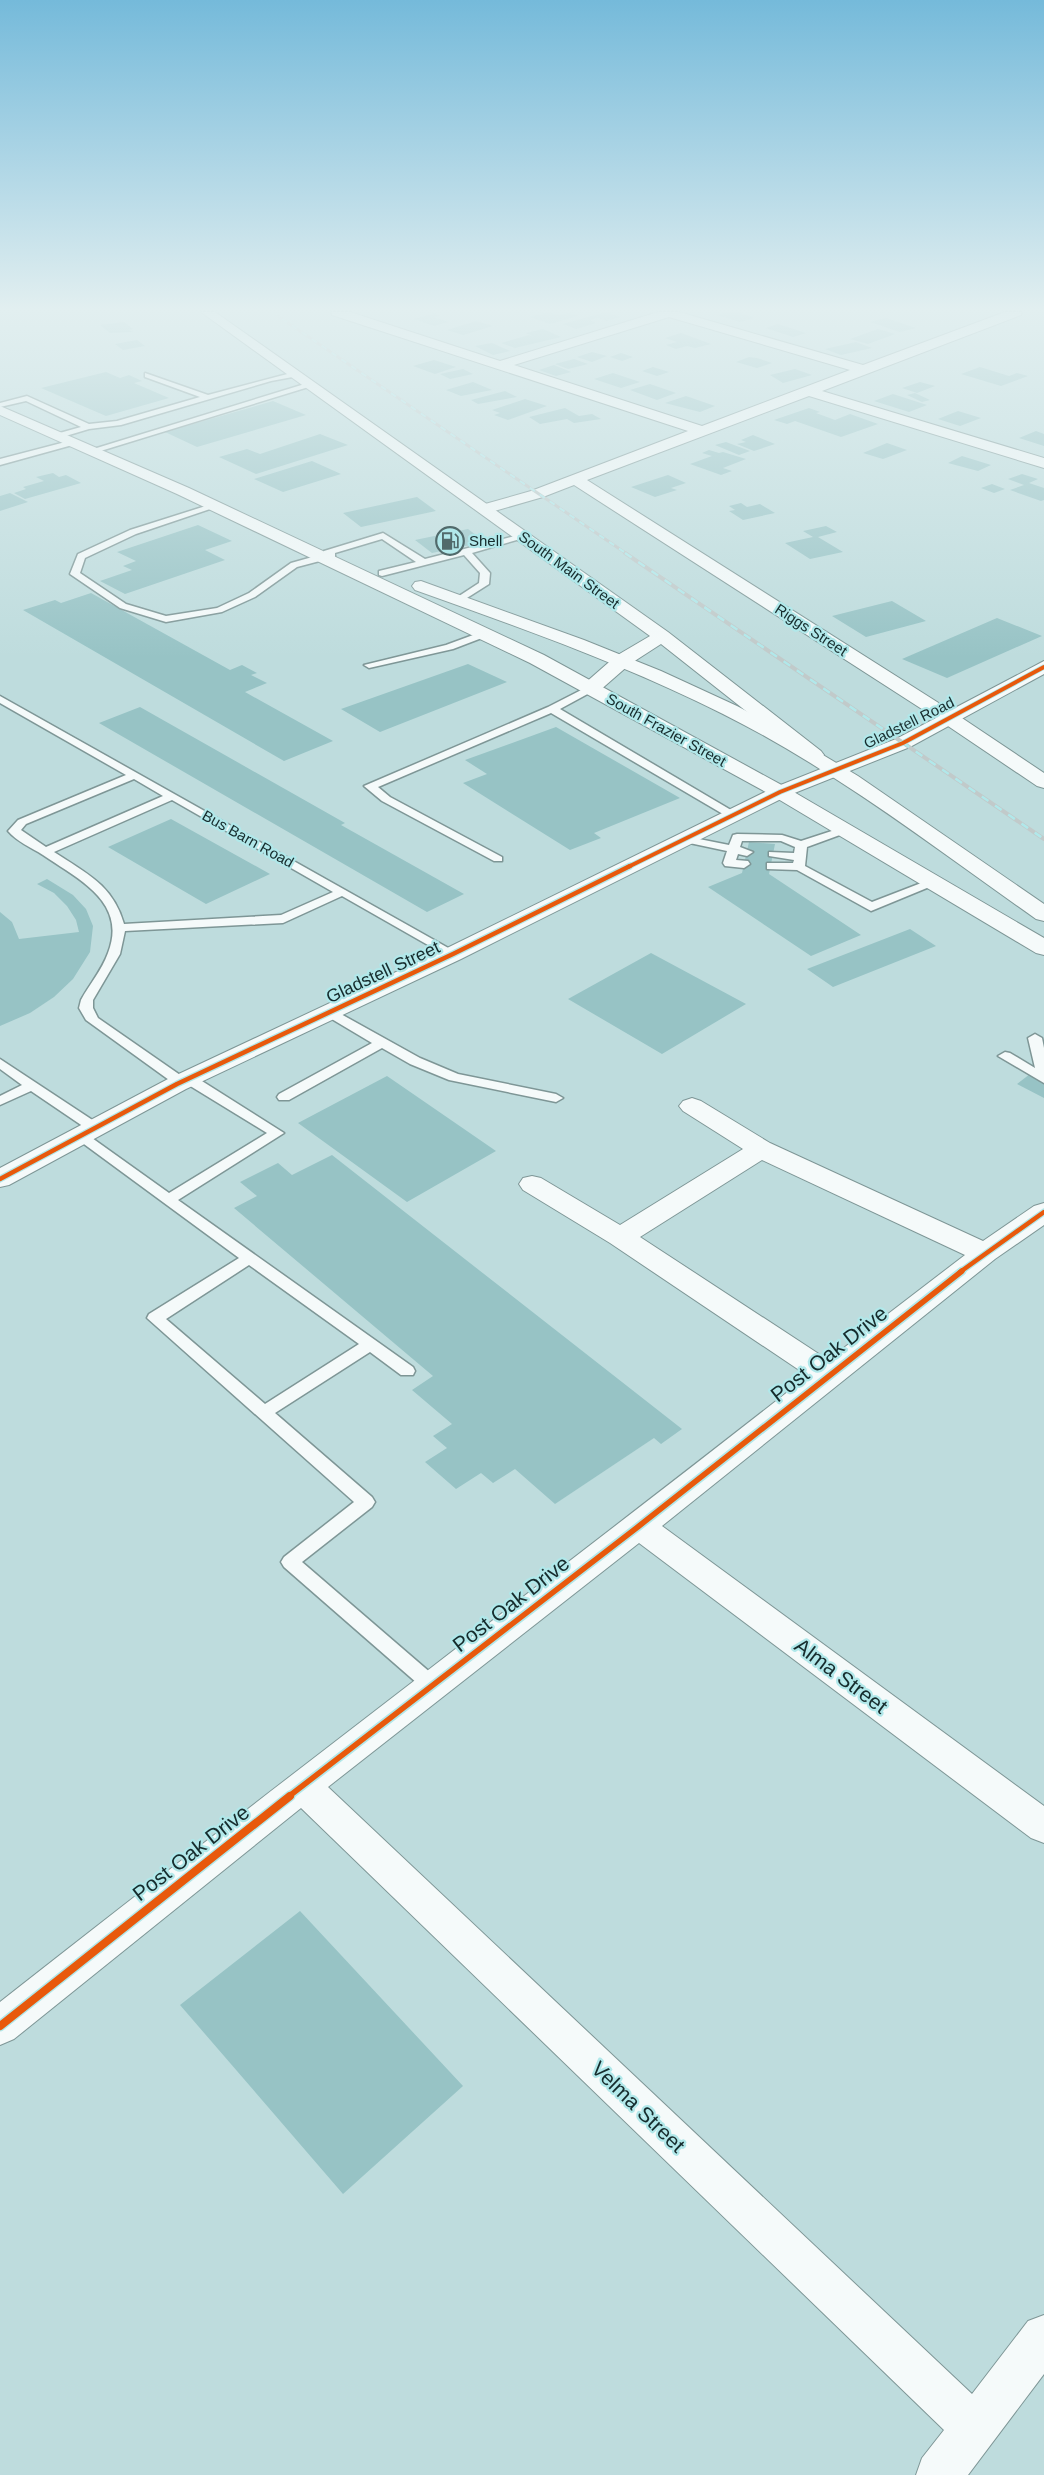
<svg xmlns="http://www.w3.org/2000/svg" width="1044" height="2475" font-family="Helvetica,sans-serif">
<rect width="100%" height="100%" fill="#bedcdd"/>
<path fill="#97c3c5" d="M549,312L559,315L569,313L578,316L550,324L530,317Z
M606,312L620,317L607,321L598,318L590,320L596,323L576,329L563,324Z
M728,312H737L755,318L740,322L717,315Z
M435,313L440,316L434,317L448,322L434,326L414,319Z
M886,318L916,328L900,332L870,322Z
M476,321L493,326L463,335L447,330Z
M124,322L133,329L129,330L133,332L110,333L100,325Z
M778,324L806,333L793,337L766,328Z
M543,329L561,337L515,348L501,343L529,335L536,338L526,333Z
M878,329L895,334L868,344L850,339Z
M681,333L711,344L695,348L687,346L676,349L666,345L677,342L665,338Z
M137,340L145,346L123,350L115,344Z
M856,342L872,348L841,355L825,349Z
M492,343L510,351L493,355L475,346Z
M592,352L607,356L592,362L577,357Z
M621,353L633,357L622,361L610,357Z
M749,357L757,358L772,363L757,368L736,362Z
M574,359L588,364L568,369L555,364Z
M434,360L456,367L435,374L413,366Z
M554,365L571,372L556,376L539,370Z
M653,367L669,372L657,376L642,371Z
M980,367L1009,376L1017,373L1028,376L1001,386L961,374Z
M463,369L473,374L450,379L440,374Z
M795,369L812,375L783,383L770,375Z
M106,372L120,378L129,375L142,381L134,383L169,398L106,416L41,388Z
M613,373L640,382L621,388L594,379Z
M473,382L492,390L461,396L446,390Z
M920,382L935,386L917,393L902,388Z
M650,384L676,393L657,400L630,390Z
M505,391L517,397L478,404L471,400Z
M915,393L930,400L922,402L907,395Z
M893,394L927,405L909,412L874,401Z
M686,396L715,406L700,412L665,403Z
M525,399L547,406L508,420L494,415L500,413L492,410Z
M273,401L306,415L197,447L165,432Z
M565,408L579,416L592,414L601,419L574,423L567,419L540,424L529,417Z
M809,408L820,412L816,413L835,420L850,414L878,424L841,437L795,421L787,424L774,420Z
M958,411L981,418L960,426L938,419Z
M1036,431L1044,434V446L1019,438Z
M320,434L348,445L256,474L219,457L247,449L260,454Z
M753,435L775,444L754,451L737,444L746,442L741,440Z
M726,442L750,451L739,455L715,445Z
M887,443L907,450L883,459L863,453Z
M709,450L719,453L723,452L746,459L723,468L732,471L721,475L690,464L712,456L702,453Z
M962,456L991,465L978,471L948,463Z
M312,461L341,474L283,492L254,479Z
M53,473L59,477L66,475L81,483L25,499L14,493L26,489L23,487L44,481L36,477Z
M1022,474L1038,479L1029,483L1044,488V500L1041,501L1010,490L1024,485L1008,479Z
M668,475L686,483L671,488L677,490L655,497L631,487Z
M992,484L1005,489L994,493L981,488Z
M10,493L28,502L0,511V496Z
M417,497L436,511L361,527L343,513Z
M741,503L747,507L760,504L775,513L743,520L729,511L735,510L729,506Z
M198,525L232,541L205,550L225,560L125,594L100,581L132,570L123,566L136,561L117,552Z
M826,526L837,532L818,537L843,552L810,559L785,543L813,537L803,531Z
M468,529L485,542L432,553L415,540Z
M91,593L230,670L242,665L257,673L251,675L267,683L245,692L333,741L284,761L23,610L55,600L61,603Z
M892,601L926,621L866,637L832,616Z
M997,618L1042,636L947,678L902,659Z
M468,664L507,682L380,732L341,709Z
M140,707L345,823L341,825L464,894L427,912L99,723Z
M556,727L680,798L594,833L601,838L570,850L463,783L487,774L465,760Z
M171,819L270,874L206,904L108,847Z
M749,842L775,844L769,874L861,935L811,956L708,887L742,873Z
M47,879L73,895L86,909L93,926L90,952L73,979L54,997L30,1013L0,1026V912L12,922L19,939L79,932L76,920L67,906L54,893L37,884Z
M910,929L936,946L833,987L807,969Z
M651,953L746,1004L662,1054L568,999Z
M1030,1074L1044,1081V1098L1017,1084Z
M387,1076L496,1151L407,1202L298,1123Z
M332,1155L682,1429L661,1444L654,1438L555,1504L515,1469L493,1483L481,1473L456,1489L425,1462L447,1448L433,1436L452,1424L412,1390L433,1376L234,1208L257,1196L240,1182L278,1163L292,1175Z
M300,1911L463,2086L343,2194L180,2005Z"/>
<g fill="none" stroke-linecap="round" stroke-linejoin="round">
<defs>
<path id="service" d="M295,372H298V376L271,381L121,425L89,429L59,438H56V434L81,427L26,401L0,407V403L27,396L89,424L117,421L200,397L145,377V373L208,395Z
M308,383L315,385L94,453L87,451Z
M73,440H76V444L0,465V459Z
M212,504L219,506L136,534L85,558L80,573L126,604L166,616L217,608L249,593L291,563L323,554L324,551L383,533L425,559L523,534L527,537L472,553L490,573L489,584L459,603L454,600L456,598L479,583L480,573L464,555L382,576L379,575V571L416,562L382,539L335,553V557L297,567L255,597L222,612L166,622L120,608L70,574L78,554L130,530Z
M484,631L487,632V636L453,649L369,668L364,665L446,645Z
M591,685L595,686V690L560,709L736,813V817H728L551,713L378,787L390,797L502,857V861H494L382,801L364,786L548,707Z
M0,696L459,954L453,958L449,957L342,896L283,923L125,931L120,954L93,1000V1008L98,1018L183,1077L189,1075L194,1076L284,1133L178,1200L413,1367L415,1371L413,1375H401L370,1352L275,1413L372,1497L375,1502L372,1507L302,1562L439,1680L441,1685L439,1690L432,1693L425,1690L284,1567L281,1562L284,1557L354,1502L147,1318L149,1314L239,1258L73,1136L80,1132L85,1133L169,1193L267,1133L187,1084L181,1086L176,1085L86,1020L79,1008L81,1000C89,985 102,970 108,953C128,902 78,879 43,855C32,848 16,841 8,831L18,820L126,775L0,703ZM134,779L163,796L46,847L21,830L26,824ZM172,800L333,892L281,915L124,924C113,885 86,873 54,852ZM249,1265L359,1344L265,1404L166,1319Z
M844,827L850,830L848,832L807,847L805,866L872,902L929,880L933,879L939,883L871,911L797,870L767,869V863H793L794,860L769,856V852L794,853L795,847L781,841H742L740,847L753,852L747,856L738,854L736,860L748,861L750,864L744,868L725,866L723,863L727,851L680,841L678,839L684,836L729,845L733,835L737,834L782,835L801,841Z
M330,1008L420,1058L458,1074L556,1094L563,1098L556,1102L449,1080L410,1064L382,1048L289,1100H279L277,1097L279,1094L372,1043L325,1015L323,1012L325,1009Z
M1035,1034L1042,1038L1044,1048V1083L998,1056L1005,1052L1010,1053L1035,1068L1028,1038Z
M0,1059L100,1125L102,1128L100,1131H90L31,1091L0,1105V1096L22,1085L0,1069Z"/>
<path id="minor" d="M331,312H350L500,361L658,312H679L863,365L1005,312H1022L1021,315L822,391L1044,458V468L809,396L587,480L956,714L1044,773V788L1037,786L942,722L574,485L543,497L484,514L476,509L478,506L531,491L688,431L332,315ZM669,317L850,370L702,426L514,365Z
M692,1098L701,1101L770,1143L983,1241L1034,1206L1044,1203V1225L995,1259L662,1526L1044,1806V1843L1031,1838L639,1543L328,1787L972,2394L1028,2321L1044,2315V2374L968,2475H916L922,2458L944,2430L301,1808L14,2039L0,2045V2002C268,1791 540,1586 808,1376L610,1243L523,1190L519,1184L523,1178L532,1176L541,1178L620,1225L743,1149L683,1111L679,1106L683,1101ZM762,1160L965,1255L828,1360L640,1237Z"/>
<path id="tertiary" d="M201,312H215L668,632L821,751L824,755L821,759L814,761L807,759L661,644L630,664L598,692H584L582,688L584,684L616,656L650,636Z
M1044,661V674L910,747L787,796L461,959L186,1089L9,1185L0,1187V1168L168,1079L445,949L773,788L896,739Z"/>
<path id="primary" d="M0,406L189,488L544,655L787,788L1044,938V955L1036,953L773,796L530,663L177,494L0,415Z
M421,581L584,640L661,671L737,706L778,728L858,776L1044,904V921L1036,919C934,847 835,770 723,714C624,664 519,627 415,590L412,586L415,582Z"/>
</defs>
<use href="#service" stroke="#7e9696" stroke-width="3"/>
<use href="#minor" stroke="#7e9696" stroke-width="2"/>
<use href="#tertiary" stroke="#7e9696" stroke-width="2"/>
<use href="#primary" stroke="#7e9696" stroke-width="2"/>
<use href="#service" fill="#f5fafa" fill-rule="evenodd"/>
<use href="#minor" fill="#f5fafa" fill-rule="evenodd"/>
<use href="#tertiary" fill="#f5fafa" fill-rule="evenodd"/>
<use href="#primary" fill="#f5fafa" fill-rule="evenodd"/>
<defs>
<path id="rail-far1" d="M272,312L627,554"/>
<path id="rail" d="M625,553L1044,839"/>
</defs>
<use href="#rail-far1" stroke="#c1caca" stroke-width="3"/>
<use href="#rail" stroke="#c1caca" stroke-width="4"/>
<use href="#rail-far1" stroke="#b1e8ea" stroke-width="2" stroke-dasharray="6" stroke-linecap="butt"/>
<use href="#rail" stroke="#b1e8ea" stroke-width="2.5" stroke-dasharray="8" stroke-linecap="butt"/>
<defs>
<path id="cycleway-far3" d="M628,867L780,792L903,743L1044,667"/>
<path id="cycleway-far2" d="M0,1179L177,1084L453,954L630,866
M960,1272L1044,1212"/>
<path id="cycleway-far1" d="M288,1797L639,1526L962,1271"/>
<path id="cycleway" d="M0,2026L290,1796"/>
</defs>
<use href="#cycleway-far3" stroke="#b1e8ea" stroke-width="5.5"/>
<use href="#cycleway-far2" stroke="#b1e8ea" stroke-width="7"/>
<use href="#cycleway-far1" stroke="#b1e8ea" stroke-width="9"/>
<use href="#cycleway" stroke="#b1e8ea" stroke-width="11"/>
<use href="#cycleway-far3" stroke="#e8590c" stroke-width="4"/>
<use href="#cycleway-far2" stroke="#e8590c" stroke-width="4.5"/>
<use href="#cycleway-far1" stroke="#e8590c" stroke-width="5.5"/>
<use href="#cycleway" stroke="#e8590c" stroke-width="8"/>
</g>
<linearGradient id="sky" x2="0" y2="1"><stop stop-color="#75bada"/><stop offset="0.47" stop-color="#e2eff0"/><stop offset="1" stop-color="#e2eff0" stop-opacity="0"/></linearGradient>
<rect width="1044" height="658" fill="url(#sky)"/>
<defs>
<symbol id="fuel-ring" viewBox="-11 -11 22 22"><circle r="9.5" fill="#b1e8ea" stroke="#516a6b" stroke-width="1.5"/><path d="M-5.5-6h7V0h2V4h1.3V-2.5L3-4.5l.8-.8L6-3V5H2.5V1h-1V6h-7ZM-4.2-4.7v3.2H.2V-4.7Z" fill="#516a6b"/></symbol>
</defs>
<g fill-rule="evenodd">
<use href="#fuel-ring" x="434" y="525" width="32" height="32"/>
</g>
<g text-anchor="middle" stroke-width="4.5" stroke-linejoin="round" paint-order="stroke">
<g font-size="15" fill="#162c2d" stroke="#b1e8ea" text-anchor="start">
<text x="469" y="546">Shell</text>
</g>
<g font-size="15" fill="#162c2d" stroke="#b1e8ea">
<text transform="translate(569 570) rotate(36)" y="5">South Main Street</text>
<text transform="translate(811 630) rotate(33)" y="5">Riggs Street</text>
<text transform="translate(909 723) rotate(-26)" y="5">Gladstell Road</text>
<text transform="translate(666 730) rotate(29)" y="5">South Frazier Street</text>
<text transform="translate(248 839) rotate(29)" y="5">Bus Barn Road</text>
</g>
<g font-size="18" fill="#162c2d" stroke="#b1e8ea">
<text transform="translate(383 972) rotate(-25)" y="6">Gladstell Street</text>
</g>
<g font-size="21" fill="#162c2d" stroke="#b1e8ea">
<text transform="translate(829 1354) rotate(-38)" y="7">Post Oak Drive</text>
<text transform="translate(511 1604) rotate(-38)" y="7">Post Oak Drive</text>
<text transform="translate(841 1676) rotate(37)" y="7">Alma Street</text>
<text transform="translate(191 1853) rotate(-38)" y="7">Post Oak Drive</text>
<text transform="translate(638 2107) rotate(44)" y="7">Velma Street</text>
</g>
</g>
</svg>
